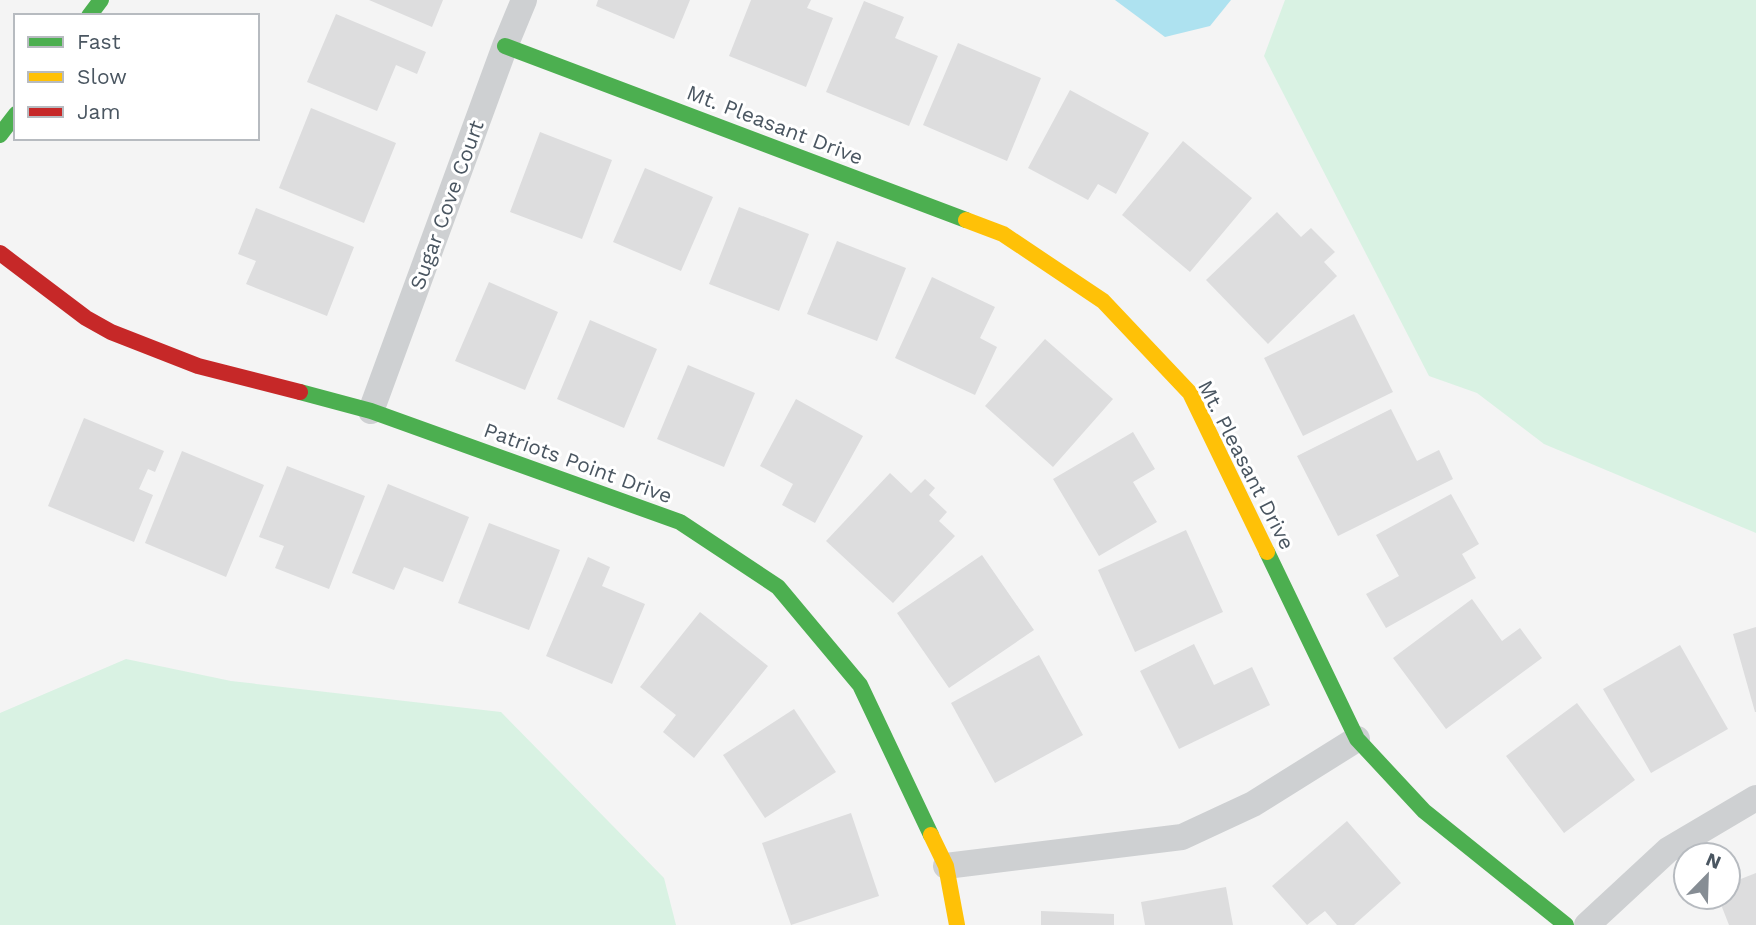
<svg xmlns="http://www.w3.org/2000/svg" width="1756" height="925" font-family="'Work Sans',sans-serif">
<rect width="100%" height="100%" fill="#f4f4f4"/>
<path fill="#d9f2e3" d="M1285,0H1756V533L1544,444L1477,393L1429,376L1264,56Z
M126,659L231,681L501,712L664,878L676,925H0V713Z"/>
<path fill="#aee2f0" d="M1115,0H1231L1210,26L1165,37Z"/>
<path fill="#ddddde" d="M369,0H443L432,27Z
M598,0H690L674,39L596,6Z
M751,0H811L807,8L833,18L806,87L729,56Z
M864,1L904,17L895,38L938,56L909,126L826,92Z
M336,14L426,52L417,74L396,65L377,111L307,82Z
M958,43L1041,78L1007,161L923,125Z
M1070,90L1149,133L1116,194L1098,184L1088,200L1028,168Z
M311,108L396,143L364,223L279,188Z
M540,132L612,160L582,239L510,212Z
M1183,141L1252,198L1190,272L1122,215Z
M645,168L713,197L681,271L613,242Z
M739,207L809,234L779,311L709,284Z
M256,208L354,247L327,316L246,284L256,261L238,254Z
M1277,212L1301,237L1311,228L1335,252L1324,262L1337,276L1268,344L1206,280Z
M837,241L906,268L877,341L807,314Z
M932,277L995,307L980,338L997,347L975,395L895,358Z
M489,282L558,312L525,390L455,361Z
M1354,314L1393,392L1303,436L1264,358Z
M590,320L657,349L624,428L557,399Z
M1045,339L1113,399L1053,467L985,406Z
M688,365L755,393L724,467L657,439Z
M796,399L863,436L815,523L782,505L793,484L760,466Z
M1391,409L1417,461L1439,450L1453,479L1338,536L1297,456Z
M84,418L164,451L155,472L148,469L139,489L153,495L134,542L48,506Z
M1133,432L1155,469L1133,482L1157,522L1099,556L1053,479Z
M182,451L264,485L226,577L145,543Z
M287,466L365,496L329,589L275,568L284,546L259,537Z
M890,473L911,493L925,479L935,488L929,495L947,512L939,521L955,536L893,603L826,541Z
M388,484L469,517L443,582L404,567L394,590L352,573Z
M1451,494L1479,544L1462,554L1476,578L1386,628L1366,594L1399,576L1376,535Z
M489,523L560,550L529,630L458,603Z
M1186,530L1223,612L1135,652L1098,570Z
M982,555L1034,630L949,688L897,613Z
M588,557L610,567L602,586L645,604L612,684L546,656Z
M1472,599L1502,641L1520,628L1542,658L1446,729L1393,658Z
M700,612L768,666L694,758L663,732L676,715L640,687Z
M1756,627V712H1755L1733,634Z
M1194,644L1214,685L1252,667L1270,705L1179,749L1140,671Z
M1680,645L1728,729L1651,773L1603,689Z
M1039,655L1083,735L995,783L951,703Z
M1577,703L1635,780L1564,833L1506,756Z
M794,709L836,772L765,818L723,755Z
M851,813L879,896L791,925L762,843Z
M1347,821L1401,883L1354,925H1337L1325,911L1307,925L1272,886Z
M1756,873V925H1729L1718,897H1728V884Z
M1226,887L1233,925H1145L1141,902Z
M1041,911L1114,914V925H1041Z"/>
<g fill="none" stroke-linecap="round" stroke-linejoin="round">
<path stroke="#ced0d2" stroke-width="26" d="M371,411L505,46L524,0
M946,866L1182,837L1253,804L1357,739
M1587,925L1668,850L1756,798"/>
<path stroke="#4caf50" stroke-width="16" d="M89,16L101,0
M505,46L966,220
M0,135L16,114
M300,392L371,411L680,522L778,587L860,685L931,835
M1267,552L1357,739L1424,811L1566,925"/>
<path stroke="#ffc107" stroke-width="16" d="M966,220L1003,234L1103,301L1190,393L1267,552
M931,835L946,866L957,925"/>
<path stroke="#c62828" stroke-width="16" d="M0,253L86,318L111,332L198,366L300,392"/>
</g>
<g text-anchor="middle" stroke-width="6" stroke-linejoin="round" paint-order="stroke">
<g font-size="21" fill="#4a5661" stroke="#fff">
<text transform="translate(775 125) rotate(21)" y="7">Mt. Pleasant Drive</text>
<text transform="translate(447 205) rotate(-70)" y="7">Sugar Cove Court</text>
<text transform="translate(578 463) rotate(20)" y="7">Patriots Point Drive</text>
<text transform="translate(1246 465) rotate(63)" y="7">Mt. Pleasant Drive</text>
</g>
</g>
<rect x="14" y="14" width="245" height="126" fill="#ffffff" stroke="#b7bbc0" stroke-width="2"/>
<rect x="28" y="37" width="35" height="10" fill="#4caf50" stroke="#b7bbc0" stroke-width="2"/>
<text x="77" y="49" font-size="21" fill="#4a5661">Fast</text>
<rect x="28" y="72" width="35" height="10" fill="#ffc107" stroke="#b7bbc0" stroke-width="2"/>
<text x="77" y="84" font-size="21" fill="#4a5661">Slow</text>
<rect x="28" y="107" width="35" height="10" fill="#c62828" stroke="#b7bbc0" stroke-width="2"/>
<text x="77" y="119" font-size="21" fill="#4a5661">Jam</text>
<g transform="translate(1707 876) rotate(23)"><circle r="33" fill="#ffffff" stroke="#b7bbc0" stroke-width="2"/>
<path d="M0-5L12 26L0 18L-12 26Z" fill="#868d94"/>
<text y="-10" font-size="19" font-weight="bold" text-anchor="middle" fill="#4a5661">N</text>
</g>
</svg>
